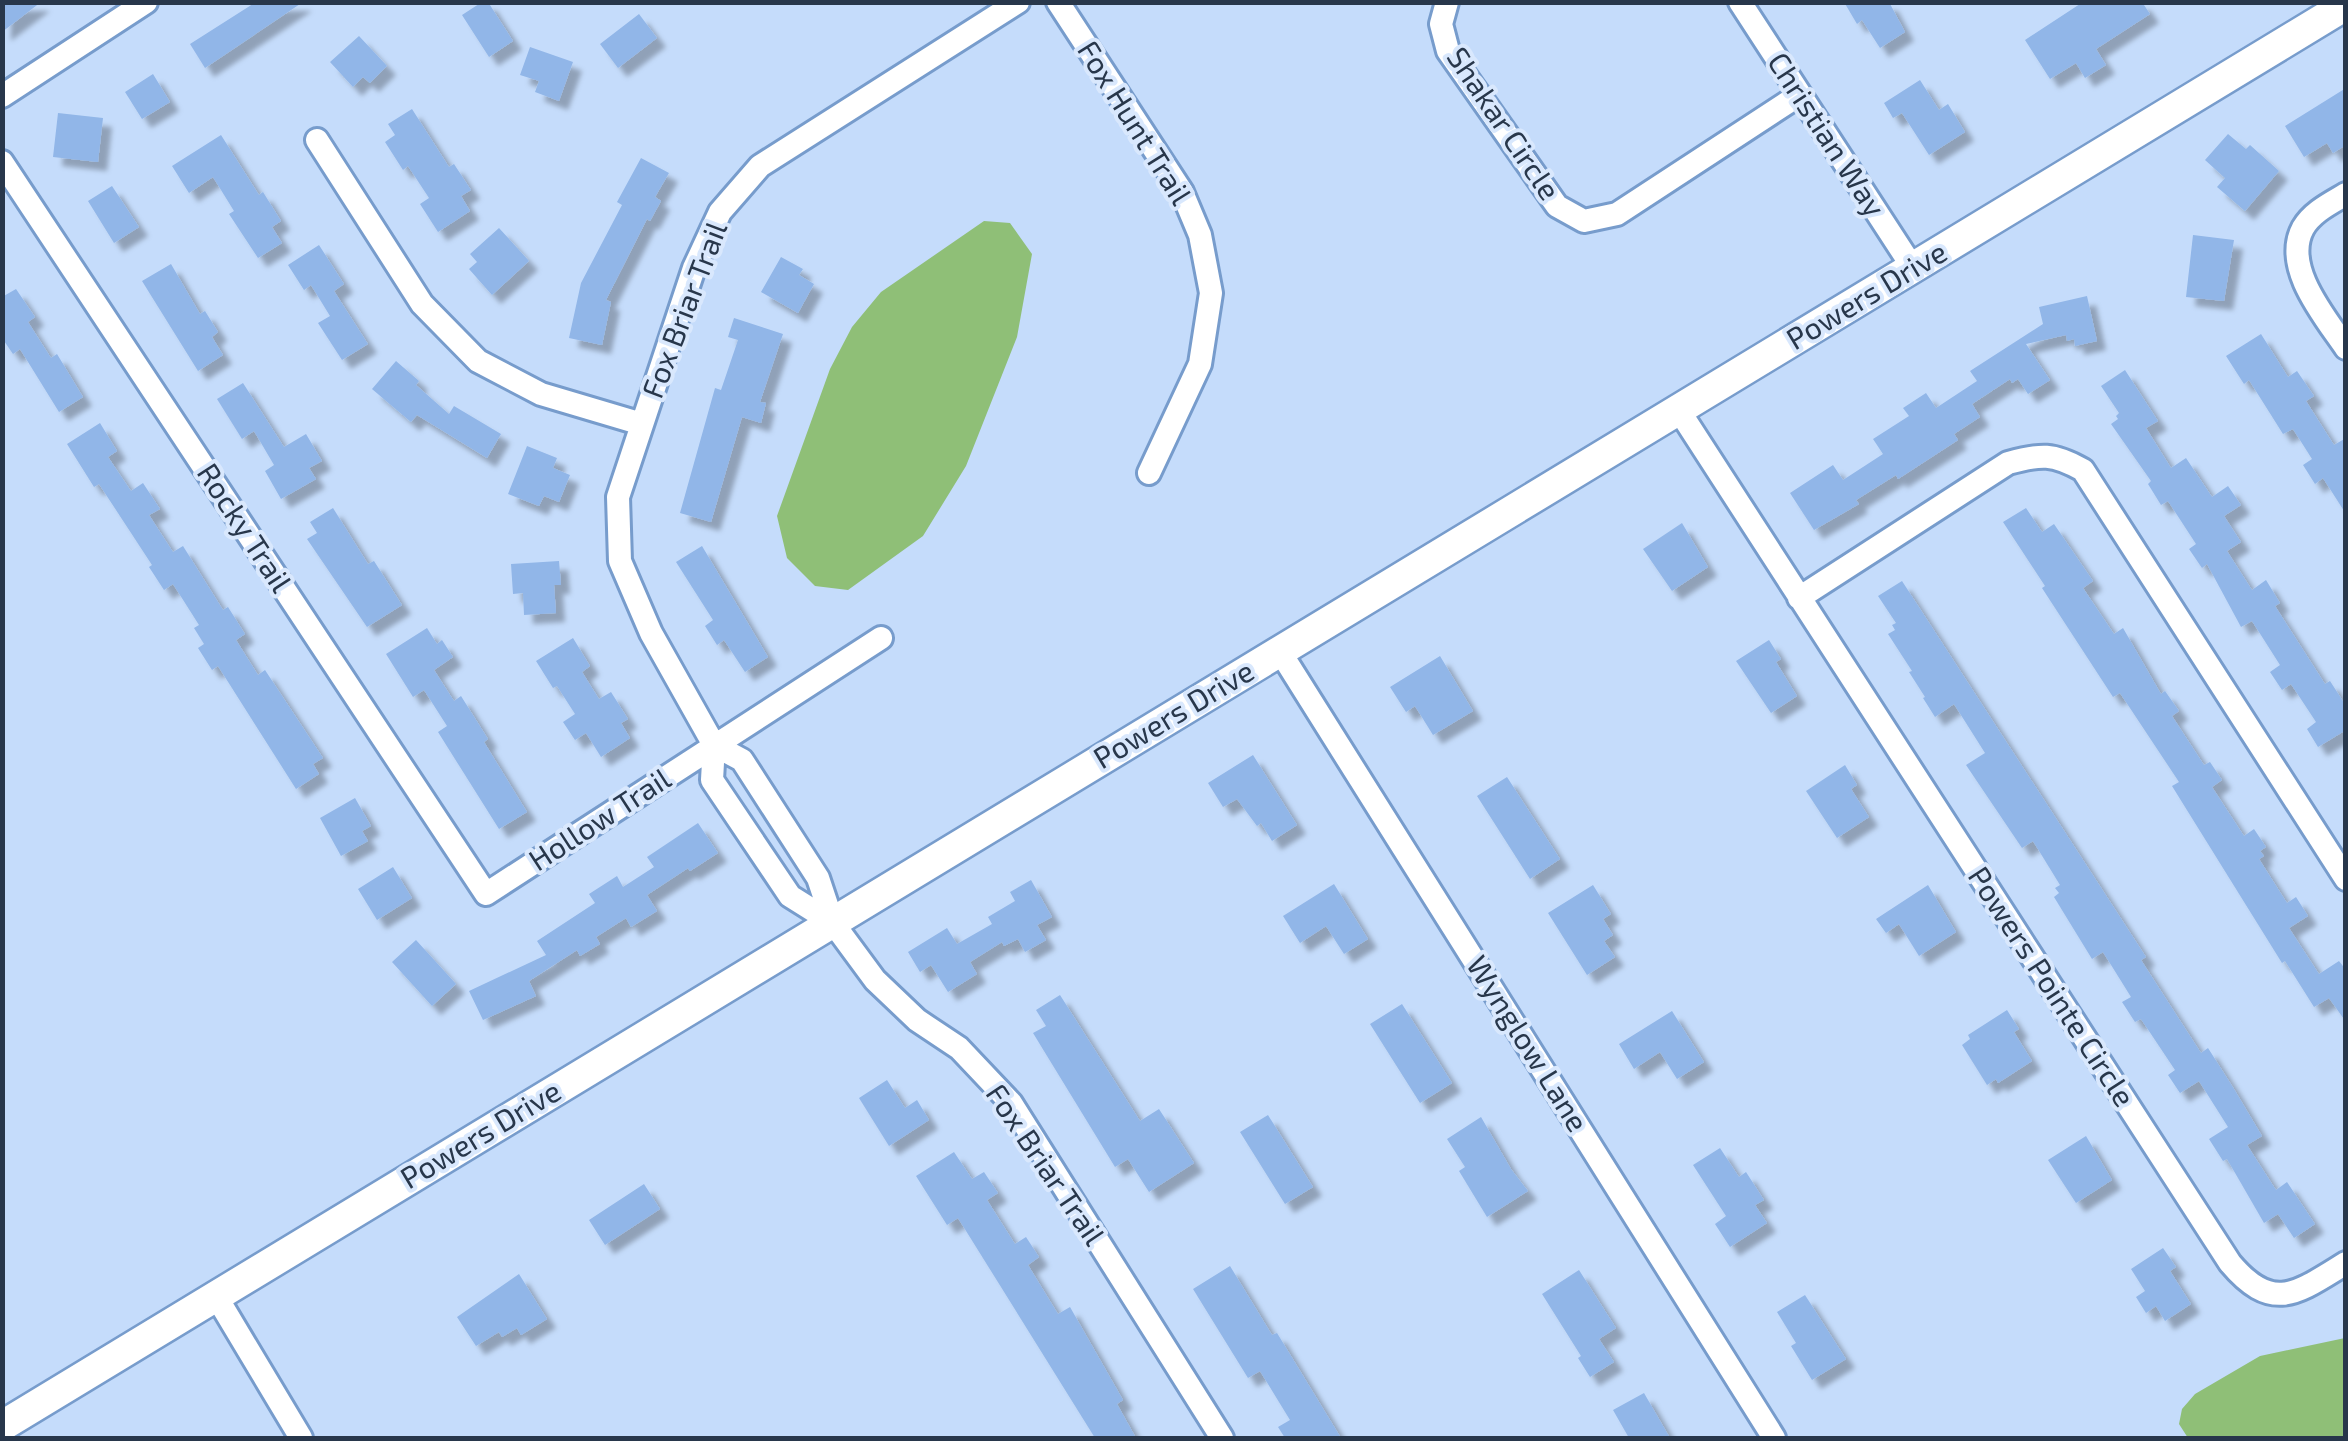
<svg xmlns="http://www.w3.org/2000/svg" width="2348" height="1441" font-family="'Exo 2',sans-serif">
<defs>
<filter id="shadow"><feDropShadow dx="9" dy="9" stdDeviation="2.5" flood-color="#0004"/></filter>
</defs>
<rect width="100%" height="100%" fill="#c5dcfb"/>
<path fill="#8fbf77" d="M984,221L1010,223L1032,254L1017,337L966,466L923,536L848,590L815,586L787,558L777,516L830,369L852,327L881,292Z
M2345,1338V1438H2188L2179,1424L2182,1409L2195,1394L2260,1356Z"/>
<path fill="#91b6e8" filter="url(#shadow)" d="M2,2H41L2,32Z
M256,2H303L205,68L190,44Z
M482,2H488L513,41L489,57L462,15Z
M1844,2H1889L1905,32L1880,48L1862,20L1857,24Z
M2083,2H2142L2150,14L2096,49L2106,65L2085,78L2076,63L2050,79L2025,40Z
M639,14L657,38L618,68L600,44Z
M359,36L387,66L370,83L363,77L353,87L330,62Z
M530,47L573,62L559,101L535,92L539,81L520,75Z
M153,74L170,102L142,119L125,92Z
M1920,80L1939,110L1948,104L1965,132L1929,155L1902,113L1893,118L1884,103Z
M2346,88V145L2333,153L2327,143L2304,157L2285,126Z
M412,109L449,167L454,164L471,190L461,196L470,211L438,232L420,204L429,198L408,166L403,170L385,142L395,135L388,124Z
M58,113L103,118L98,162L53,157Z
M2228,134L2246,149L2250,145L2279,171L2245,211L2217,187L2225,178L2205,160Z
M221,135L259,195L263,192L281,221L272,227L282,243L258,258L229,214L234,211L213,177L189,193L172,166Z
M641,158L669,173L655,197L661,201L650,221L647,219L606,300L611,302L602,345L569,338L581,283L622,205L617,202Z
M112,186L139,227L114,243L88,201Z
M499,228L529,261L492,295L469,269L477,262L470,254Z
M2193,235L2234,240L2224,301L2186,297Z
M319,245L344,284L334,291L368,344L342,360L318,323L330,316L311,285L304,290L288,265Z
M781,257L803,269L799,275L814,284L798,313L761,292Z
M171,264L200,314L205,311L218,332L212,337L223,355L198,371L142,281Z
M16,289L35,317L28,322L51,358L57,354L83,397L59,412L20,349L13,354L2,338V297Z
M2087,296L2097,341L2075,346L2074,339L2067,341L2066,335L2026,344L2050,380L2028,394L2018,379L2012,383L2010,379L1972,404L1980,417L1954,434L1958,440L1898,479L1896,475L1856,500L1859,504L1814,530L1790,493L1833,465L1843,480L1883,454L1873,439L1909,416L1903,408L1926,393L1936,408L1977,381L1970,371L2043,324L2039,307Z
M734,318L783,334L760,402L766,403L761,423L742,417L711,522L680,513L715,388L721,390L738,340L728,337Z
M2261,334L2288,377L2297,371L2314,396L2306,401L2334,445L2346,438V514L2323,478L2315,484L2303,465L2312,459L2293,429L2283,434L2249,380L2244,384L2226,356Z
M396,361L419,381L416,385L449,414L454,406L501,434L487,458L417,415L411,422L372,389Z
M2125,370L2158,421L2146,428L2171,468L2186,458L2212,497L2228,486L2241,505L2224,516L2241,542L2227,551L2252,590L2266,580L2280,603L2275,606L2325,684L2330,681L2346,706V730L2318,747L2307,729L2316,722L2291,684L2282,690L2270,672L2280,665L2252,621L2241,627L2207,564L2202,568L2189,549L2196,544L2168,501L2161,505L2148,484L2151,481L2111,424L2118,419L2116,416L2119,413L2101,386Z
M243,383L284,447L306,434L322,461L309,468L316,479L281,499L265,471L274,465L254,431L242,439L217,399Z
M100,423L117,451L108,457L131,491L143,483L160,509L149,515L173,552L183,546L223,610L228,607L245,634L236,640L258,675L265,670L323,758L313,764L319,774L296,789L218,666L212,670L198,648L204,644L194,628L199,625L173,584L164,590L149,567L152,565L99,484L94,487L67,444Z
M527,446L557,458L553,468L570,475L559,502L544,496L539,506L508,494Z
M333,508L368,564L374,561L402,605L367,627L307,539L317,533L310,522Z
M2026,508L2042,532L2054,524L2093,581L2083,588L2114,634L2123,628L2161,694L2165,691L2179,711L2172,716L2204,765L2210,762L2222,780L2212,787L2244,836L2254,829L2266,847L2260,851L2264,856L2259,859L2287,903L2296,897L2308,916L2289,928L2319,974L2339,961L2346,970V1022L2329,998L2314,1007L2285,961L2282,963L2172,786L2179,782L2120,693L2113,697L2042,588L2045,586L2003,522Z
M1682,523L1708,567L1672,591L1643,549Z
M702,546L768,657L745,672L724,640L717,645L705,626L713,620L676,562Z
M559,561L561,585H554L556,613L524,615L523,593L513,594L511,564Z
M1902,581L2146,957L2141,960L2201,1053L2208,1048L2234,1089L2262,1136L2247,1145L2276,1190L2287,1182L2315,1224L2294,1238L2278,1214L2264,1223L2227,1159L2223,1161L2209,1139L2228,1127L2199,1081L2180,1093L2168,1075L2175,1070L2141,1019L2135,1022L2122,1002L2131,997L2103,952L2092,959L2054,897L2059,893L2055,888L2060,885L2033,841L2022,848L1966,765L1985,753L1954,704L1935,717L1923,698L1925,697L1909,672L1912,671L1888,634L1895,630L1892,625L1896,623L1878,596Z
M427,628L437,644L442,640L453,657L434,670L454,701L461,696L488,739L484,742L527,812L499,829L438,732L447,726L424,690L413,697L386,654Z
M573,638L590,666L582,672L599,699L611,692L628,719L621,723L630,738L601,757L586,733L575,740L563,722L575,714L557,686L553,688L536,661Z
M1769,640L1781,659L1776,662L1797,696L1771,713L1736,661Z
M1440,656L1473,711L1433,735L1415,706L1406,712L1390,687Z
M1253,755L1297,825L1272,841L1261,823L1257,826L1237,799L1223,807L1208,783Z
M1845,765L1857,785L1851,789L1869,817L1837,838L1806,791Z
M1507,777L1560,859L1530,879L1477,796Z
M355,798L371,826L362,831L368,841L341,856L320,818Z
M698,823L718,853L690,871L688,868L647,895L657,911L631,927L626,918L596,937L600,944L580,956L577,950L529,981L536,996L483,1020L469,991L546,955L537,941L595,903L589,894L617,876L623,887L654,867L647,857Z
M393,867L412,898L377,920L358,889Z
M1031,880L1052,917L1037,925L1046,940L1025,952L1018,939L1004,946L1002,942L970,962L977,974L948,992L931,965L920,972L908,952L947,928L957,944L992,924L988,917L1015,901L1010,892Z
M1334,884L1368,939L1344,954L1326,926L1300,943L1283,916Z
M1593,885L1611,914L1603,919L1613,935L1604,941L1615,957L1587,975L1548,913Z
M1928,885L1956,932L1919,956L1899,924L1886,933L1876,919Z
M416,940L456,984L432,1006L392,962Z
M1060,995L1140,1121L1159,1109L1194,1163L1149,1192L1128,1159L1115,1167L1033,1033L1046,1026L1036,1010Z
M1402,1004L1452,1083L1420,1103L1370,1024Z
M2007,1010L2019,1029L2014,1032L2032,1061L1998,1083L1996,1079L1987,1085L1962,1045L1970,1039L1968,1035Z
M1672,1011L1704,1062L1677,1079L1660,1052L1634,1069L1619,1044Z
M887,1080L905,1108L917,1100L929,1120L889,1146L859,1098Z
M1268,1115L1313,1187L1285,1204L1240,1132Z
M1481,1117L1511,1169L1528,1191L1487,1217L1459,1171L1465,1167L1447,1139Z
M2086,1136L2112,1180L2076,1203L2048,1160Z
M1720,1148L1739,1177L1746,1172L1764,1200L1755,1205L1767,1223L1730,1247L1715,1224L1726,1216L1693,1165Z
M954,1152L972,1179L984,1172L998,1193L987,1200L1015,1244L1026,1237L1039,1257L1028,1265L1058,1314L1070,1307L1123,1400L1117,1404L1136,1438H1095L958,1218L947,1225L916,1176Z
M644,1184L660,1209L605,1245L589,1220Z
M2163,1248L2176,1267L2170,1271L2191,1304L2165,1321L2156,1306L2146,1313L2136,1297L2145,1291L2131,1269Z
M1230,1266L1272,1335L1277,1333L1341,1438H1285L1278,1427L1290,1420L1260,1371L1248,1378L1193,1289Z
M1579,1270L1616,1328L1599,1339L1614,1362L1590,1377L1578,1358L1581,1356L1542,1294Z
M519,1274L547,1319L521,1335L517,1328L502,1337L499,1332L476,1346L457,1317Z
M1805,1295L1846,1359L1812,1380L1791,1346L1796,1343L1777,1312Z
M1644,1393L1670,1438H1629L1613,1410Z"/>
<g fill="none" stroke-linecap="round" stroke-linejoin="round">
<defs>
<path id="minor" d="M1058,2L1182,192L1200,235L1211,293L1200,364L1149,473
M1447,2L1441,24L1448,51L1557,206L1584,221L1617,214L1799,95
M1740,2L1913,268
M2,96L146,2
M317,140L422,304L478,361L541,394L642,424
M2,162L486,894L881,638
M2346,194C2331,203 2312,212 2303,228C2282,267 2325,317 2346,348
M1678,409L2230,1263C2273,1314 2297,1293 2346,1263
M1799,598L2008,463C2041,454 2053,453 2083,470L2346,879
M1279,650L1774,1438
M714,745L742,760L818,878L833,923L875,980L917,1020L959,1048L1011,1103L1222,1438
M833,923L790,896L712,780L714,745L651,633L620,561L618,497L694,268L720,212L760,166L1018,2
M216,1296L301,1438"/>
<path id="tertiary" d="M2,1426L2346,5"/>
</defs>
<use href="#minor" stroke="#779ccc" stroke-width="28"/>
<use href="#tertiary" stroke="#779ccc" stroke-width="35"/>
<use href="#minor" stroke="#fff" stroke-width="22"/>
<use href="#tertiary" stroke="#fff" stroke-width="30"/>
</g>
<g text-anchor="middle" stroke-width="8" stroke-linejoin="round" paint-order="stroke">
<g font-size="30" fill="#28374b" stroke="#d9e8fd">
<text transform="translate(1134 123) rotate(58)" y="10">Fox Hunt Trail</text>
<text transform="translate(1503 124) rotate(56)" y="10">Shakar Circle</text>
<text transform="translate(1826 135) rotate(57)" y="10">Christian Way</text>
<text transform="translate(1867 296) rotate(-31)" y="10">Powers Drive</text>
<text transform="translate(685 310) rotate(-69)" y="10">Fox Briar Trail</text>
<text transform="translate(244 528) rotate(57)" y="10">Rocky Trail</text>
<text transform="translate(1174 715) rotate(-31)" y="10">Powers Drive</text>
<text transform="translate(600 820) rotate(-33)" y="10">Hollow Trail</text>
<text transform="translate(2051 987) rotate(57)" y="10">Powers Pointe Circle</text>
<text transform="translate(1527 1044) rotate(58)" y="10">Wynglow Lane</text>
<text transform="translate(481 1135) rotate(-31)" y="10">Powers Drive</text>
<text transform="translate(1045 1165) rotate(56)" y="10">Fox Briar Trail</text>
</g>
</g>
<rect width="2348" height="1441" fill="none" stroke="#28374b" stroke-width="10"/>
</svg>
